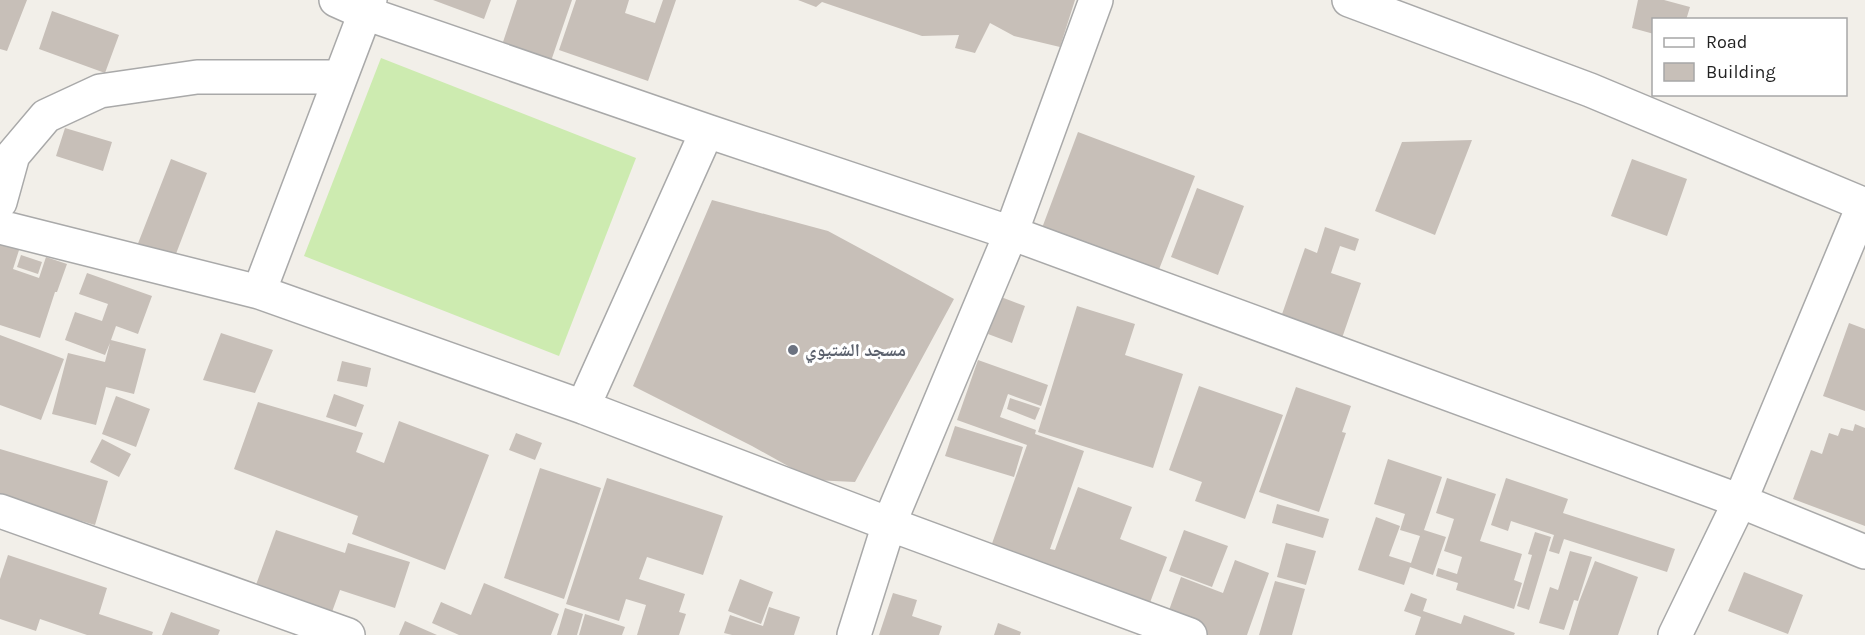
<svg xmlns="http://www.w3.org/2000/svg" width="1865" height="635" font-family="Karla,'Noto Naskh Arabic',sans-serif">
<rect width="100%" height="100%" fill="#f2efe9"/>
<path fill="#cdebb0" d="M381,58L636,158L559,356L304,256Z"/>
<path fill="#c7bfb8" d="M0,0H27L7,51L0,49Z
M433,0H491L484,19Z
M517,0H572L551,61L502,45Z
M576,0H629L625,13L655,23L663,0H676L648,81L559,50Z
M798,0H1075L1060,47L1014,36L990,23L975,53L955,48L959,35L922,36L822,2L816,7Z
M1638,0H1664L1690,7L1686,20H1654V34L1632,28Z
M52,11L119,35L105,73L39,49Z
M65,128L112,142L103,171L56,156Z
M1078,132L1195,176L1158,272L1042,228Z
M1472,140L1435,235L1375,211L1402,142Z
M171,159L207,173L174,259L137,246Z
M1632,159L1687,179L1667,236L1611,216Z
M1197,188L1244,206L1218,275L1171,257Z
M712,200L828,231L954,299L855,482L813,480L752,446L633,386Z
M1325,227L1359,239L1355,251L1340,246L1331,273L1361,283L1341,341L1280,320L1305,248L1317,253Z
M0,240L20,247L13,269L39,278L46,257L67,264L57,292H55L40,338L0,325Z
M21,255L42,262L38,274L17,267Z
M87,273L152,296L138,334L116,326L111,340L146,349L134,394L106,387L96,425L52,414L68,353L105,362L110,343L105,355L65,340L75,312L102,321L108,304L79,294Z
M1001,297L1025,306L1012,343L988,334Z
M1077,306L1135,324L1125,355L1183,374L1153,468L1038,432Z
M1849,323L1865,329V411L1823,396Z
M221,333L273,350L255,393L203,380Z
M0,335L64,359L41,420L0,405Z
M978,360L1048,385L1041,406L1008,394L1000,417L1036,430L1035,434L1084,451L1050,549L1055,550L1078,487L1132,507L1120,539L1167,557L1145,616L989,552L1027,445L957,420Z
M342,361L371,368L367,387L337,381Z
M1199,386L1283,415L1245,519L1195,501L1202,482L1169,470Z
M1296,387L1351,406L1342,432L1346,433L1319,512L1259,492Z
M334,394L364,405L356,427L326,417Z
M116,396L150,409L136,447L102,434Z
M1010,398L1040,408L1035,420L1007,409Z
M258,402L363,433L356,452L384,463L399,421L489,455L445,570L352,534L358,516L234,469Z
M1855,424L1865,428V526L1793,499L1811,450L1822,454L1829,433L1838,436L1841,428L1853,431Z
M955,426L1023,447L1014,477L945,456Z
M516,433L542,443L535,460L509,450Z
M102,439L131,454L119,477L90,462Z
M0,449L108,481L95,525L0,497Z
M1388,459L1442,477L1424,530L1446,537L1433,575L1410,567L1404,585L1358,570L1376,517L1400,526L1389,556L1411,563L1420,536L1400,530L1405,514L1374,504Z
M540,468L601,488L564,599L504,578Z
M607,478L723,516L703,575L647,557L639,579L685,594L679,612L686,614L679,635H637L646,605L626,599L619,621L566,604Z
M1447,478L1496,494L1480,541L1522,554L1514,580L1522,583L1514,609L1456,590L1458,583L1436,576L1438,568L1457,574L1462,557L1444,551L1454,519L1436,513Z
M1506,478L1568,499L1563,513L1675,549L1667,572L1564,539L1559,554L1549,551L1554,535L1511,521L1508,531L1491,525Z
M1277,504L1329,519L1323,538L1272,523Z
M276,530L345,553L348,543L410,562L395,608L340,590L329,620L253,593Z
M1184,530L1228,546L1212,587L1169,571Z
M1535,532L1551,537L1529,610L1517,606L1532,555L1528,554Z
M1286,543L1316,551L1306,585L1277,577Z
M1570,551L1592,557L1578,601L1574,600L1564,630L1539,623L1550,587L1558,590Z
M8,555L107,588L99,614L153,632L152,635H87L40,619L36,631L0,619V579Z
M1235,560L1269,573L1247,635H1160L1181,577L1223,593Z
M1595,561L1638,577L1618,635H1569L1579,602Z
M1744,572L1803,595L1788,634L1728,611Z
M740,579L773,592L761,624L728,611Z
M1275,581L1305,589L1292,635H1259Z
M484,583L559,614L551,635H459L432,623L441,602L471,615Z
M893,593L917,600L912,616L942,626L939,635H879Z
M1411,593L1427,599L1423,611L1461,624L1464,615L1515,633L1514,635H1415L1421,617L1404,611Z
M769,607L800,617L794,635H732L724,633L730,615L763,626Z
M565,608L583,614L577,635H557Z
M171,612L220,630L218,635H162Z
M585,614L625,627L622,635H579Z
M405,621L437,635H399Z
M998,623L1021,632L1020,635H994Z"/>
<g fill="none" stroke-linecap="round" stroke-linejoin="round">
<defs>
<path id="minor" d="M336,0L365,13L707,131L1011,233L1740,501L1865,552
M1349,0L1590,90L1865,205
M0,202L13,155L46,116L100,91L197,77H340
M0,227L259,292L583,407L889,524L1190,635
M259,292L370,0
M583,407L707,131
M0,511L348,635
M854,635L889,524L1011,233L1096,0
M1675,635L1740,501L1864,204"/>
</defs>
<use href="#minor" stroke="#a9a9a9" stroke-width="36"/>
<use href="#minor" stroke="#fff" stroke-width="33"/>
</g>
<circle fill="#6b7280" stroke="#fff" stroke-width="2" cx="793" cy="350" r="6"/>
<g text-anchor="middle" stroke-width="6" stroke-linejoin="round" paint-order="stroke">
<g font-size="18" font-weight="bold" fill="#5b616d" stroke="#fff" text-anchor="start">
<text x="805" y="356">مسجد الشتيوي</text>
</g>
</g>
<rect x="1652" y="18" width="195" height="78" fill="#ffffff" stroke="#a7a7a7" stroke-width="1.5"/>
<rect x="1664" y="38" width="30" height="9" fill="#ffffff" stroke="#a7a7a7" stroke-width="1.5"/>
<text x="1706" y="48" font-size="18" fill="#222222">Road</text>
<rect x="1664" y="63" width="30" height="18" fill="#c7bfb8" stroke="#a7a7a7" stroke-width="1.5"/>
<text x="1706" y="78" font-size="18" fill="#222222">Building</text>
</svg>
